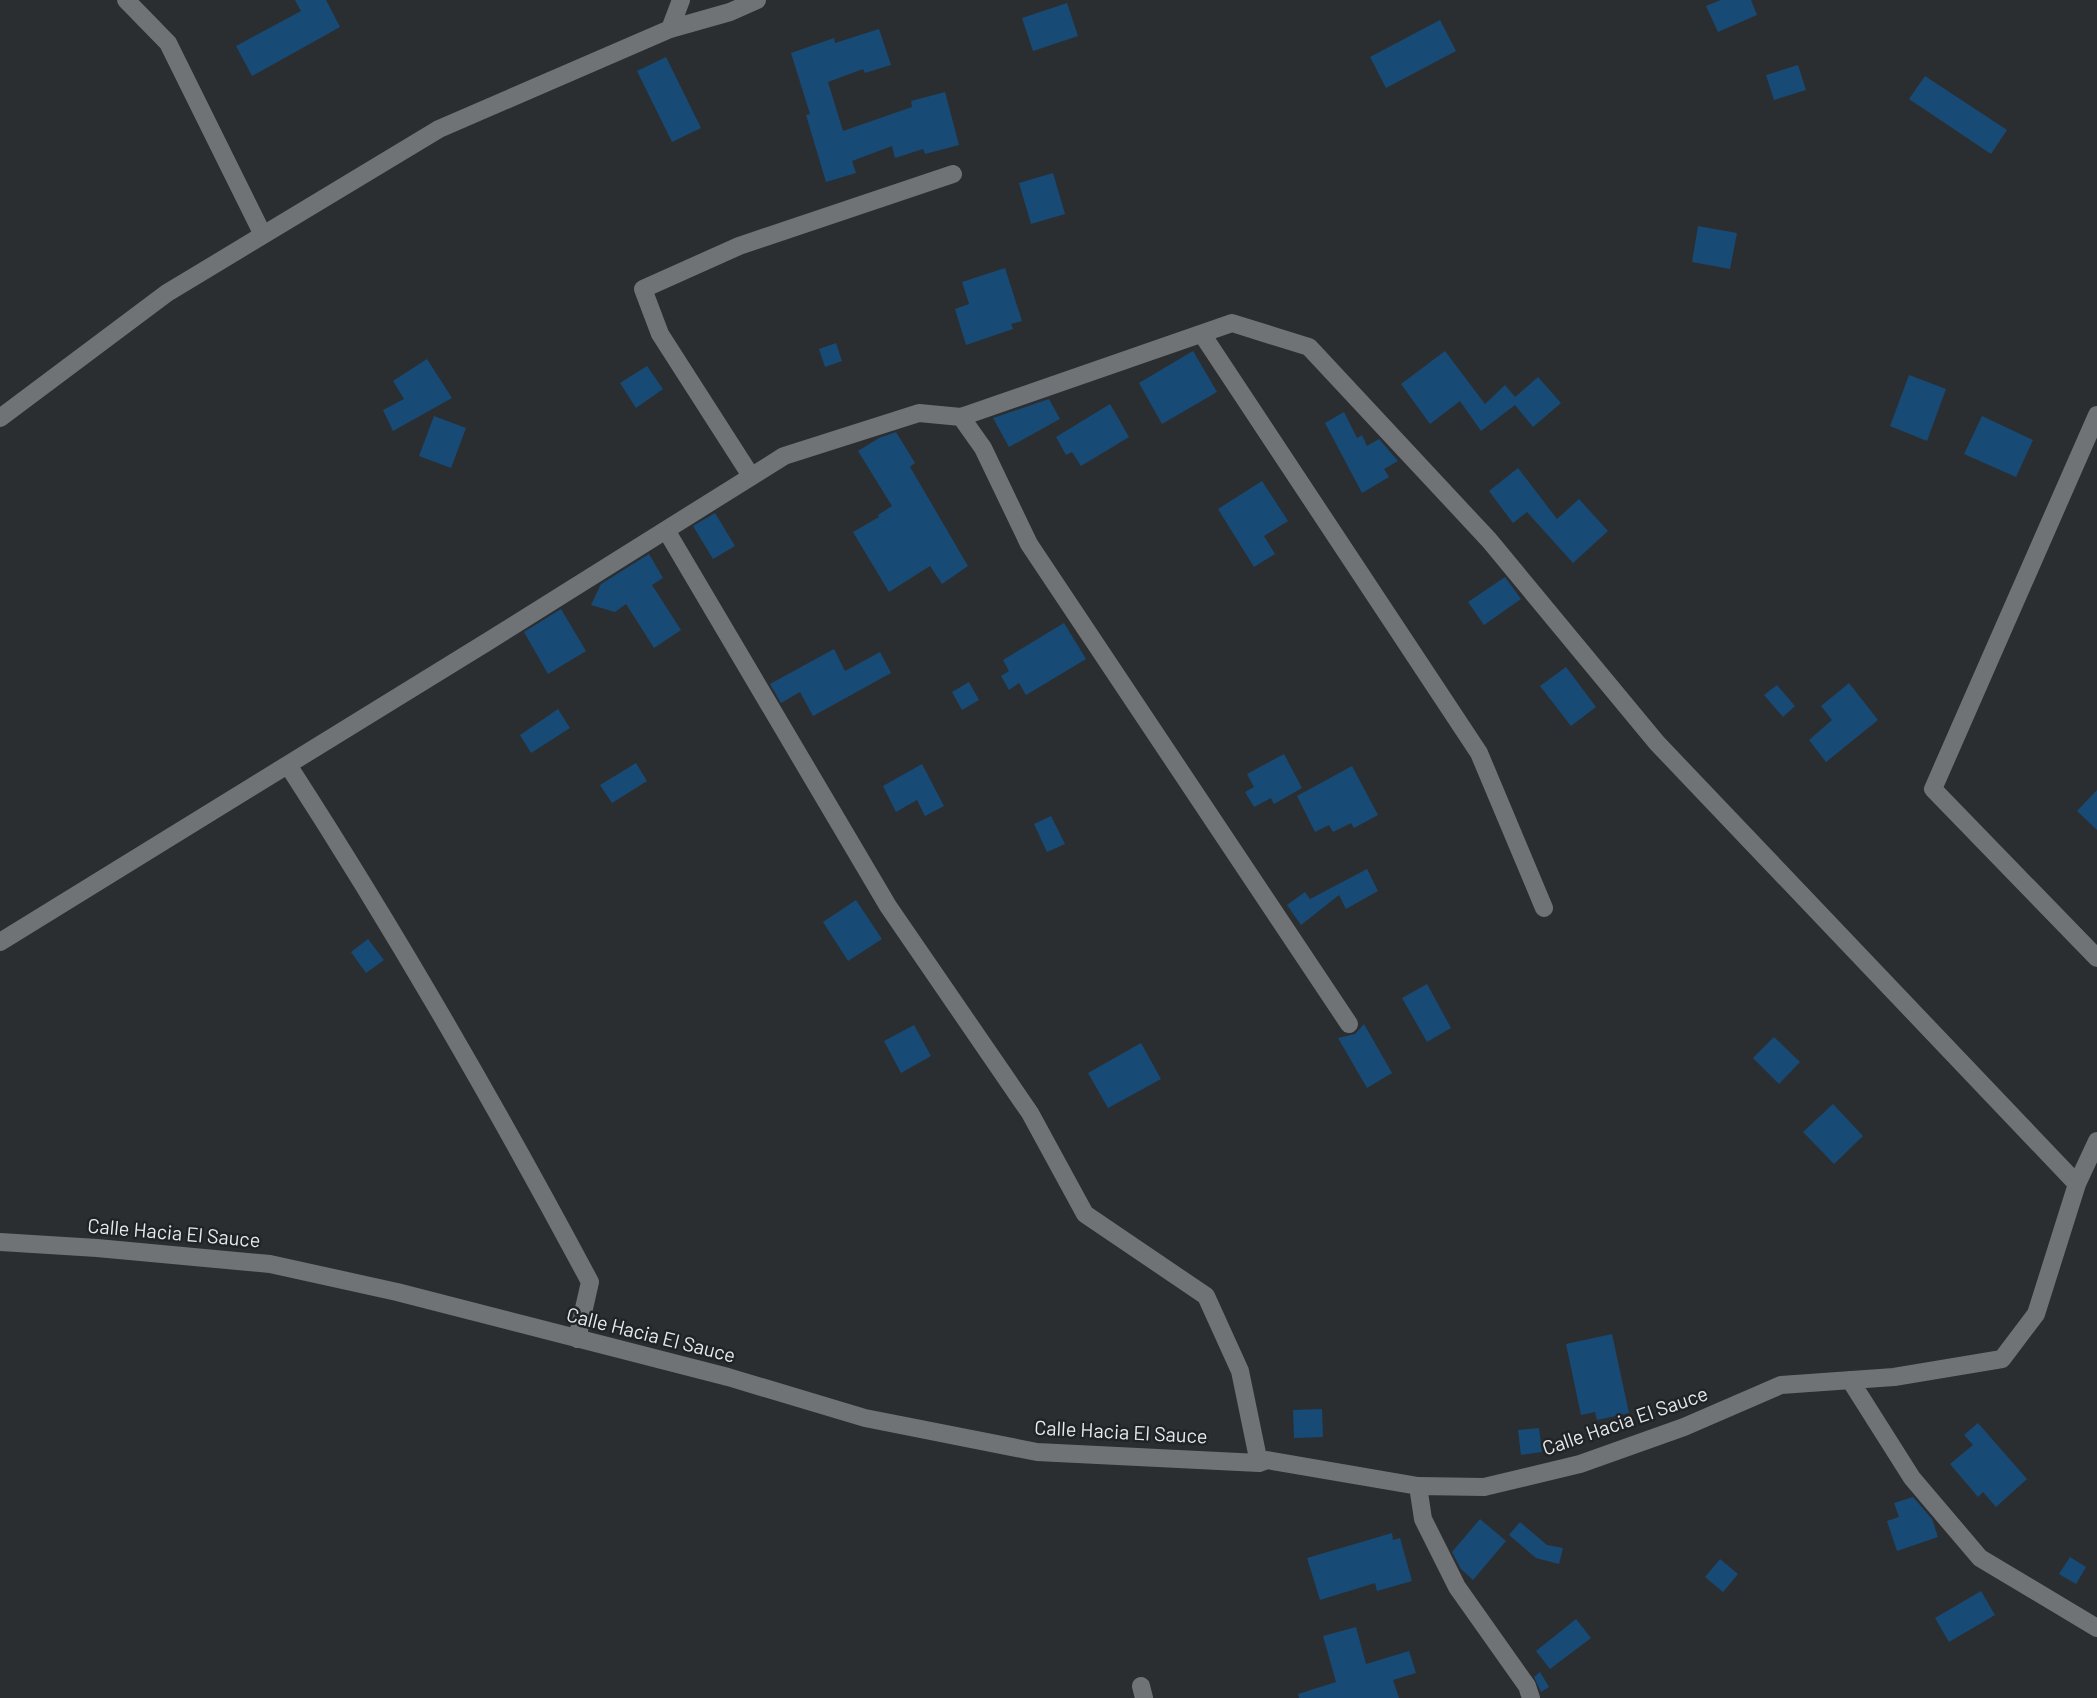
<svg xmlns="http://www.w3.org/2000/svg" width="2097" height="1698" font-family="Barlow,sans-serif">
<rect width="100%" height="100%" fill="#2b2e30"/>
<path fill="#184a76" d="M295,0H326L340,27L252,76L236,46L301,11Z
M1721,0H1751L1757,15L1718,32L1706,6Z
M1067,3L1078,36L1033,51L1022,18Z
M1440,20L1456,51L1386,88L1370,57Z
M879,29L891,65L865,73L863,69L828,82L843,131L912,107L911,101L945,92L959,145L925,154L923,149L895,158L892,146L852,161L856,173L826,182L806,115L810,114L791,53L834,38L835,43Z
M666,57L701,128L672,142L637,71Z
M1798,65L1806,90L1774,100L1766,75Z
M1925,76L2007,130L1991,154L1909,99Z
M1053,173L1065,214L1031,224L1019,183Z
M1698,226L1737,233L1730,269L1692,262Z
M1005,268L1022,321L1011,324L1013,329L966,345L955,309L969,304L962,282Z
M836,343L842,361L825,367L819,349Z
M1193,351L1217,392L1162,424L1139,383Z
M1445,351L1485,404L1505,385L1515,397L1538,377L1561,403L1533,427L1515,405L1481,431L1460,401L1430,424L1401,384Z
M427,359L452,398L393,431L383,410L404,399L393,381Z
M647,366L663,389L636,408L620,383Z
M1909,375L1946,389L1927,441L1890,426Z
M1049,399L1060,419L1009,447L993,418Z
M1110,404L1129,437L1081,466L1072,452L1066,455L1056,437Z
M1344,412L1357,438L1362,435L1367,446L1379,439L1398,461L1384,469L1389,477L1362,493L1325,423Z
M434,416L466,428L451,468L419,456Z
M1982,416L2033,440L2016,477L1964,454Z
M896,432L915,463L910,467L968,566L942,584L930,566L889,592L853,532L879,517L878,515L892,506L858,451L879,438Z
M1518,468L1557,519L1579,499L1608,531L1573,563L1527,512L1513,523L1489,491Z
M1262,481L1288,521L1264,536L1275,554L1254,567L1218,509Z
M715,513L735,546L713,559L693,526Z
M649,554L663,578L652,585L681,630L654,648L626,604L615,612L591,605L601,584Z
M1505,577L1521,599L1484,625L1468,602Z
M561,609L586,651L548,674L524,632Z
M1064,623L1086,659L1026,695L1019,683L1009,690L1001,676L1009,671L1003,660Z
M834,649L845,671L880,652L891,673L813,716L800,692L781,703L770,684Z
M1566,667L1596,707L1571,726L1540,686Z
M969,682L979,700L962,710L952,692Z
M1849,683L1878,720L1826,762L1809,740L1832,720L1821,706Z
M1777,685L1795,706L1783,717L1764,695Z
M558,709L570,728L531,753L520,735Z
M1284,754L1302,788L1274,804L1271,798L1254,807L1245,792L1254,787L1247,774Z
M636,763L647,781L612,803L600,785Z
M922,764L944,806L925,816L917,800L896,812L883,786Z
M1352,766L1378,815L1354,828L1351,823L1333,832L1329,825L1315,832L1297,796Z
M2097,790V830L2077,811Z
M1051,816L1065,844L1047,852L1034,824Z
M1367,869L1378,891L1346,909L1339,895L1301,925L1287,905L1305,892L1310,899Z
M856,900L882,939L848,961L823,922Z
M368,939L384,960L366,973L351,952Z
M1427,984L1451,1028L1427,1042L1402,998Z
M1364,1024L1392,1073L1367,1088L1338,1038L1355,1034Z
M914,1025L931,1056L901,1073L884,1041Z
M1774,1037L1800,1062L1779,1084L1753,1058Z
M1141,1043L1161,1079L1108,1108L1088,1073Z
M1833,1104L1863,1136L1834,1164L1803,1132Z
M1612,1334L1629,1413L1597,1420L1595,1412L1581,1415L1566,1344Z
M1322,1409L1323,1437L1294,1438L1293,1410Z
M1978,1423L2027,1479L1996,1507L1983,1492L1978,1497L1950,1464L1973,1445L1964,1435Z
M1539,1428L1542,1452L1521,1455L1518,1430Z
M1913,1497L1932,1519L1938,1537L1897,1551L1887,1521L1899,1517L1894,1503Z
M1480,1519L1506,1541L1473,1580L1461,1569L1452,1552Z
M1520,1522L1547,1545L1563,1548L1559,1564L1536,1558L1509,1535Z
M1392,1533L1393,1540L1400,1538L1412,1581L1377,1591L1375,1583L1320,1600L1307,1558Z
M2070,1557L2086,1567L2076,1584L2059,1574Z
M1720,1559L1738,1574L1723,1592L1705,1577Z
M1981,1591L1995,1615L1949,1642L1935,1618Z
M1576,1619L1591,1638L1550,1669L1536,1651Z
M1356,1627L1366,1664L1409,1651L1416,1673L1393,1680L1399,1698H1299L1298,1694L1336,1682L1323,1636Z
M1540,1672L1549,1687L1541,1692L1534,1677Z"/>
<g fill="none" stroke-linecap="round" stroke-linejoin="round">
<path stroke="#707376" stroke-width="18" d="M126,0L168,43L263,235
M670,29L681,0
M1202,334L1479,753L1544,908
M2097,415L1933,789L2097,958
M961,417L1232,323L1309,347L1489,540L1657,743L2077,1184
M0,418L167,293L439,129L670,29L730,12L757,0
M751,476L660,334L643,289L739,246L953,174
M666,530L888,906L1030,1113L1085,1214L1206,1296L1240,1371L1259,1463
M288,765C396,932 496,1106 590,1282L577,1339
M0,942L487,642L784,456L919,413L961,417L983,448L1029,544L1349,1024
M0,1242L97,1248L270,1264L397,1292L728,1377L865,1418L1037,1452L1259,1463L1267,1460L1418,1486L1484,1487L1580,1464L1684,1427L1781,1385L1894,1377L2002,1359L2036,1314L2077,1184L2097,1141
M1850,1380L1912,1478L1980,1558L2097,1628
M1418,1486L1423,1519L1457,1587L1527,1686L1531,1698
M1141,1686L1144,1698"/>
</g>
<g text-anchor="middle" stroke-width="5" stroke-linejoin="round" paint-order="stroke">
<g font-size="20" fill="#e7e9eb" stroke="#212427">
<text transform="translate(174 1233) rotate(5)" y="7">Calle Hacia El Sauce</text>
<text transform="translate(651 1335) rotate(14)" y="7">Calle Hacia El Sauce</text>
<text transform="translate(1625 1421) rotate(-19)" y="7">Calle Hacia El Sauce</text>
<text transform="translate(1121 1432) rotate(3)" y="7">Calle Hacia El Sauce</text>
</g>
</g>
</svg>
